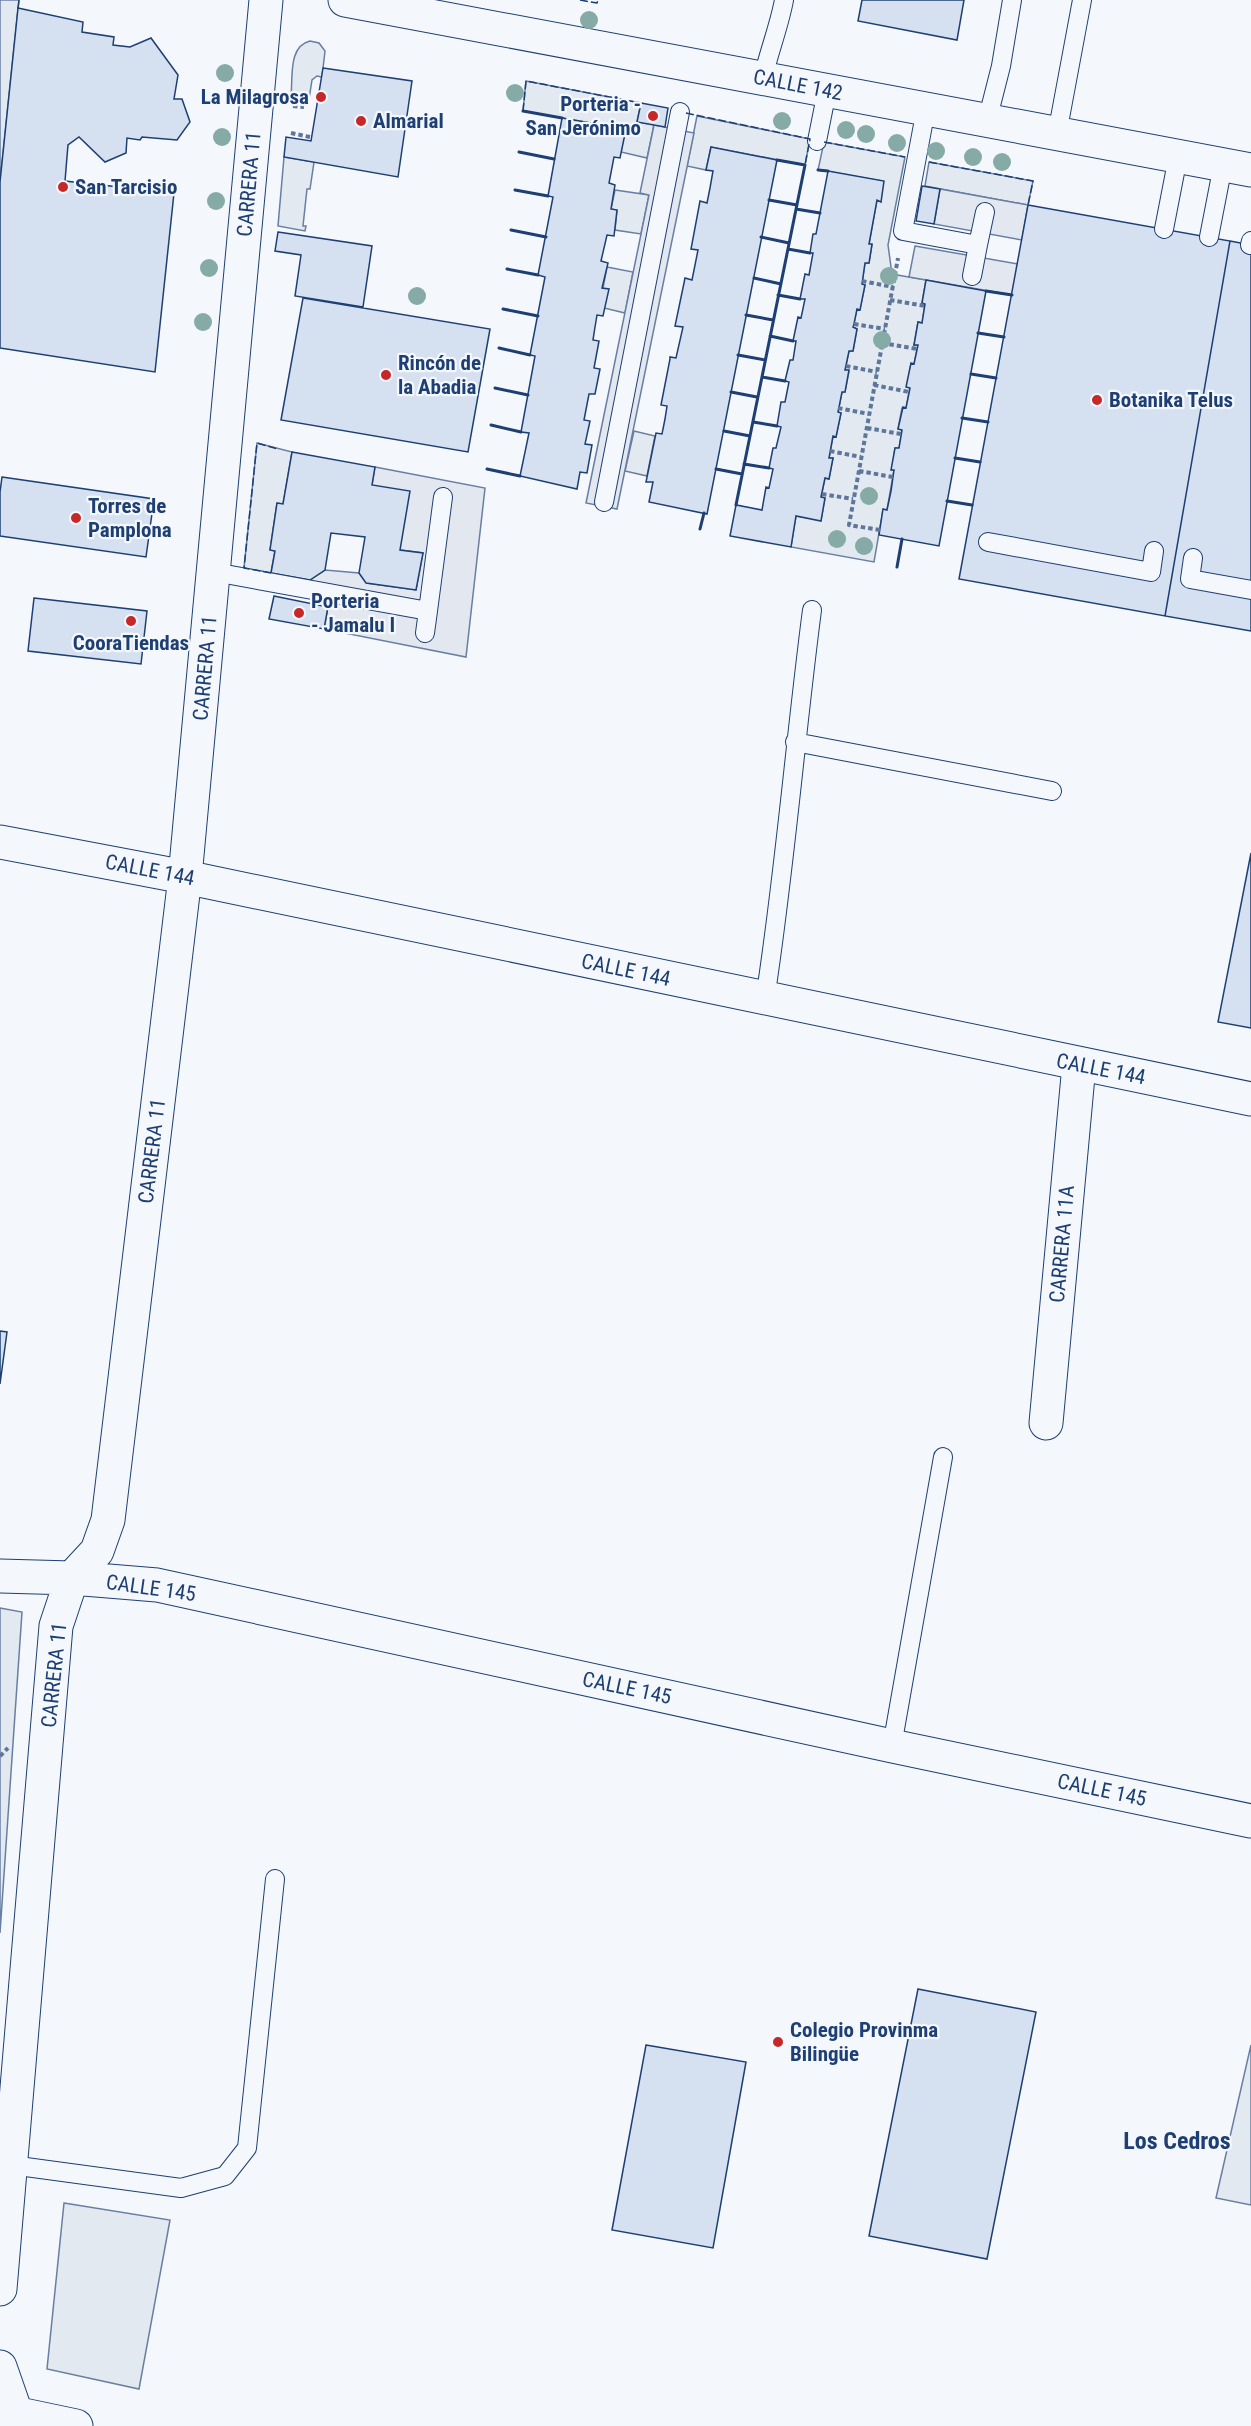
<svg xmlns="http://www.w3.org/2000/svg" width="1251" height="2426" font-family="'Roboto Condensed',sans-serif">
<rect width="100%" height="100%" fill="#f4f7fb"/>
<path fill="#e3e9f0" stroke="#687fa3" stroke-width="1.5" d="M0,0H19L0,182Z
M310,41L319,43L325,51L322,77L317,76L312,80L309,99L304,102L292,99L291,96C293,78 288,46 310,41Z
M526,81L641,103L637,122L654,125L647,158L621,152L625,129L523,111Z
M697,116L810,139L805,165L711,147L706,170L687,166Z
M824,142L905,157L888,245L892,274L926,280L922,303L925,304L922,323L918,322L914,345H918L914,364H911L907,387L910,388L906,408H902L898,429L902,430L899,448H895L892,470H894L887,510H883L874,562L791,547L796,516L821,520L825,498L821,497L825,478L829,479L833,458H829L833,436L836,437L841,413L838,412L842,392H845L849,371L845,370L849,351H853L857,329L853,327L857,309H860L865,285L862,284L865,263H869L872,245L869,244L877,200L880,201L883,181L818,170Z
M284,157L314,162L310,189H307L303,226H306L305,231L278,226Z
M929,162L1033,181L1028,205L925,186Z
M615,190L649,195L641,234L615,230L617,210L611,209Z
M607,267L633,272L625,313L604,308L603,288Z
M634,431L655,436L647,476L625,471Z
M257,443L292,452L283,504L277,503L270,550L275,551L271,573L244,568Z
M0,1608L22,1612L0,1933Z
M1251,2045V2205L1216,2198Z
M64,2203L170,2220L139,2389L47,2369Z"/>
<path fill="#e3e8f0" stroke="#687fa3" stroke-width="1.5" d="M654,125L694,133L617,509L586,503L649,195L640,193Z
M940,189L1028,205L1022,240L934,224Z
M915,246L1018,264L1012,295L909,277Z
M375,467L485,488L466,657L324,629L329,601L278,575L310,580L325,570L359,573L367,583L416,590L423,553L400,550L372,485Z"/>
<path fill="#d5e0f0" stroke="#1d3f73" stroke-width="1.5" d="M862,0H964L957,40L858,21Z
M18,8L83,22L82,32L114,37L113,45L130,47L151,38L178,75L174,99H182L190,122L177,140L142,137L140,140L127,138L126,153L105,162L79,137L68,145L65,181L174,193L155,372L0,348V182Z
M323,68L412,81L398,177L284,157L286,137L311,141Z
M641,103L668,108L665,127L637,122Z
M562,118L626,129L620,158L614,157L609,183L615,185L611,209L617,210L614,236L607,235L601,261L608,263L602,288L609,289L603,316L597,315L595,327L593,340L599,341L594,368L600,369L595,394H589L584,420L590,421L585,444L592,445L587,473L580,472L577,489L520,476L529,433L521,432L535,356L530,355L545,277L538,275L553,197L548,196Z
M711,147L777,160L707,514L649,502L653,482H646L656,433L662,434L665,419L667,406L661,405L670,359V357L676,358L683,327L675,326L684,283L685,278L692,280L698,250L691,249L700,201L707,203L710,188L713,171L706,170Z
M828,171L884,181L881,202L877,200L869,244H872L869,263H865L862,284L865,285L860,310L857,309L854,324L853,327L857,329L853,351H849L845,370H849L845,392H842L838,412L841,413L836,437L833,436L829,458H833L829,479L825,478L821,497L825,498L821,521L796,516L791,547L730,536L736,505L762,510L766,487L769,488L773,469L769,468L773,448H776L781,427L777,426L781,402H785L789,382L785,381L790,360H793L796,341H793L798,317L801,318L805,299H800L805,274L809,275L813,253H810L813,234H816Z
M922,186L940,189L934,224L916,221Z
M1028,205L1230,241L1165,616L959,579Z
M278,232L372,246L363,307L295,296L301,255L275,251Z
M1230,241L1251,245V631L1165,616Z
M926,280L986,291L939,546L879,535L883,509L887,510L891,491L894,470H891L895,448H899L902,430L898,429L903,407L906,408L910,388L906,387L911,363L914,364L918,345H914L918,322L922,323L925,304L922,303Z
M303,298L490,329L468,452L281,420Z
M292,452L375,467L372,485L410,491L400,550L423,553L416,590L366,583L359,573L365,537L331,533L325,570L310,580L271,573L275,551L270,550L277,503L283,504Z
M2,477L154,499L146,557L0,536V492Z
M274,596L328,607L324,629L269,619Z
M34,598L147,611L141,664L28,651Z
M1251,853V1028L1218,1022Z
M0,1331L7,1332L0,1384Z
M918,1989L1036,2012L987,2259L869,2236Z
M646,2045L746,2062L713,2248L612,2230Z"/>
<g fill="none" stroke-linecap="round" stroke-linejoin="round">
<defs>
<path id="lane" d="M763,78C769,51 779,27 784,0
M926,109L903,231L978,245L972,276
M987,121L1001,66L1012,0
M1057,134L1082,0
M817,141L827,91
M1164,229L1178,157
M1209,237L1223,165
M978,245L985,212
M1250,245L1251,241
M604,502L680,112
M988,542L1151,572L1154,551
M1193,558L1190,579L1251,590
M214,572L428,611L443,497
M425,633L428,611
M795,742L1052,791
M765,999C785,870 795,740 812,610
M892,1746L943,1457
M11,2165L181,2188L225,2176L247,2148L275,1879"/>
<path id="street" d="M0,842L185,877L1251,1099
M1046,1423L1079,1065
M0,1576L72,1578L157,1585L892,1746L1251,1821
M0,2289L56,1626L72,1578L97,1551L108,1520L185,877L266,0
M0,2367L16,2413L17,2426
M0,2410L76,2426"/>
<path id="secondary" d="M345,0L1251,170"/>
</defs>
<use href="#lane" stroke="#1d3f73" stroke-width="20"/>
<use href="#street" stroke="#1d3f73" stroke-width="35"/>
<use href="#secondary" stroke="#1d3f73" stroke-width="35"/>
<path stroke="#5e769c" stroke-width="4" stroke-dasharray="4.5 3" stroke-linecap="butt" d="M293,106L304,107
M291,133L310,137
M862,281L893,287
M890,300L925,306
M854,324L885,329
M882,343L917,349
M846,366L877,372
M874,385L909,392
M838,408L869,414
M867,428L901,434
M830,451L861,457
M859,471L893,477
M822,494L853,499
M880,530L849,525L898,258
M0,1756L8,1748"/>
<use href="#lane" stroke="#f4f7fb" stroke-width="18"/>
<use href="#street" stroke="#f4f7fb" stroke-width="33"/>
<use href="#secondary" stroke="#f4f7fb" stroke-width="33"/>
<path stroke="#1d3f73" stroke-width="1.5" stroke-dasharray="8 3" stroke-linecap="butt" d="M580,0L597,3L598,0
M18,8L19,0
M523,111L526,81L641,103
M686,113L810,139L805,165
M824,142L905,157
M929,162L1033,181L1028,205
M271,573L244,568L257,443L278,449"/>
<path stroke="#1d3f73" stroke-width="3" d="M523,111L562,118
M519,152L554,159
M818,170L828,171
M515,190L548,196
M769,200L797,205
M796,209L820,213
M511,230L546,237
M761,237L789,243
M788,249L810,253
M507,269L538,275
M754,278L781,284
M986,291L1012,295
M778,295L800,299
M503,309L538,316
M746,315L773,320
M978,333L1004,337
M770,336L793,341
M499,348L530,355
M738,355L765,360
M971,374L996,378
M762,377L785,381
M495,388L528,395
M731,392L757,397
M962,418L988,422
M753,422L777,426
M491,425L521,432
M724,431L750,436
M955,458L980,462
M744,464L769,468
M487,469L520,476
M716,469L742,474
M947,501L972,505
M736,505L805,165L777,160
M700,529L704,513
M897,567L902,539"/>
</g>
<g fill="#86aba6">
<circle cx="589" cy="20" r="9"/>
<circle cx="225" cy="73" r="9"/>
<circle cx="515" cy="93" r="9"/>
<circle cx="782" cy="121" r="9"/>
<circle cx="846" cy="130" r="9"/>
<circle cx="866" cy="134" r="9"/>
<circle cx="222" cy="137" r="9"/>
<circle cx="897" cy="143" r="9"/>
<circle cx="936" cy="151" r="9"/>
<circle cx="973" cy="157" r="9"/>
<circle cx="1002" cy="162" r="9"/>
<circle cx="216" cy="201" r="9"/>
<circle cx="209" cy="268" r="9"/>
<circle cx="889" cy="276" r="9"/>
<circle cx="417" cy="296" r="9"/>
<circle cx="203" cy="322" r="9"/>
<circle cx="882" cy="340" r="9"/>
<circle cx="869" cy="496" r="9"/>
<circle cx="837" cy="539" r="9"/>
<circle cx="864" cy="546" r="9"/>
</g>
<g fill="#c62828" stroke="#f4f7fb" stroke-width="2">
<circle cx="321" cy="97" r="6"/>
<circle cx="653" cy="116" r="6"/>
<circle cx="361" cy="121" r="6"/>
<circle cx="63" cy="187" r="6"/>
<circle cx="386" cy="375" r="6"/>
<circle cx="1097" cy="400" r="6"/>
<circle cx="76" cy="518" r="6"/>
<circle cx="299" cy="613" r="6"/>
<circle cx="131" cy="621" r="6"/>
<circle cx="778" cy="2042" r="6"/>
</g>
<g text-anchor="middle" stroke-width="4.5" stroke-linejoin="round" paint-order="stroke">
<g font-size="21" fill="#1d3f73" stroke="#f4f7fb">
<text transform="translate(798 85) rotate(11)" y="7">CALLE 142</text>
<text transform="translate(249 184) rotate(-85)" y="7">CARRERA 11</text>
<text transform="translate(205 668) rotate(-85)" y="7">CARRERA 11</text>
<text transform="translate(150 870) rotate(11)" y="7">CALLE 144</text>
<text transform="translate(626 970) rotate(12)" y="7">CALLE 144</text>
<text transform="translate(1101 1069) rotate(11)" y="7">CALLE 144</text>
<text transform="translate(152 1151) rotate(-83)" y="7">CARRERA 11</text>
<text transform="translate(1062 1244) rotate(-85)" y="7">CARRERA 11A</text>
<text transform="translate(151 1588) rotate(8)" y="7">CALLE 145</text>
<text transform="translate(54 1675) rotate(-84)" y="7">CARRERA 11</text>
<text transform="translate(627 1688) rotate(12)" y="7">CALLE 145</text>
<text transform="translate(1102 1790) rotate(12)" y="7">CALLE 145</text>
</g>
<g font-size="21" font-weight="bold" fill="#1d3f73" stroke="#f4f7fb" text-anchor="start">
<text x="309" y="104" text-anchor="end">La Milagrosa</text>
<text x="641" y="111" text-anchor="end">Porteria -<tspan x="641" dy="24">San Jerónimo</tspan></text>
<text x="373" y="128">Almarial</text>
<text x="75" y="194">San Tarcisio</text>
<text x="398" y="370">Rincón de<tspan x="398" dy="24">la Abadia</tspan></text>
<text x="1109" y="407">Botanika Telus</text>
<text x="88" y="513">Torres de<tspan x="88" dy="24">Pamplona</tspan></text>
<text x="311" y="608">Porteria<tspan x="311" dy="24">- Jamalu I</tspan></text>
<text x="131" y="650" text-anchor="middle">CooraTiendas</text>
<text x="790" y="2037">Colegio Provinma<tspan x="790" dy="24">Bilingüe</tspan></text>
</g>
<g font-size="24" font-weight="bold" fill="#1d3f73" stroke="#f4f7fb">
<text x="1177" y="2149">Los Cedros</text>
</g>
</g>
</svg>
